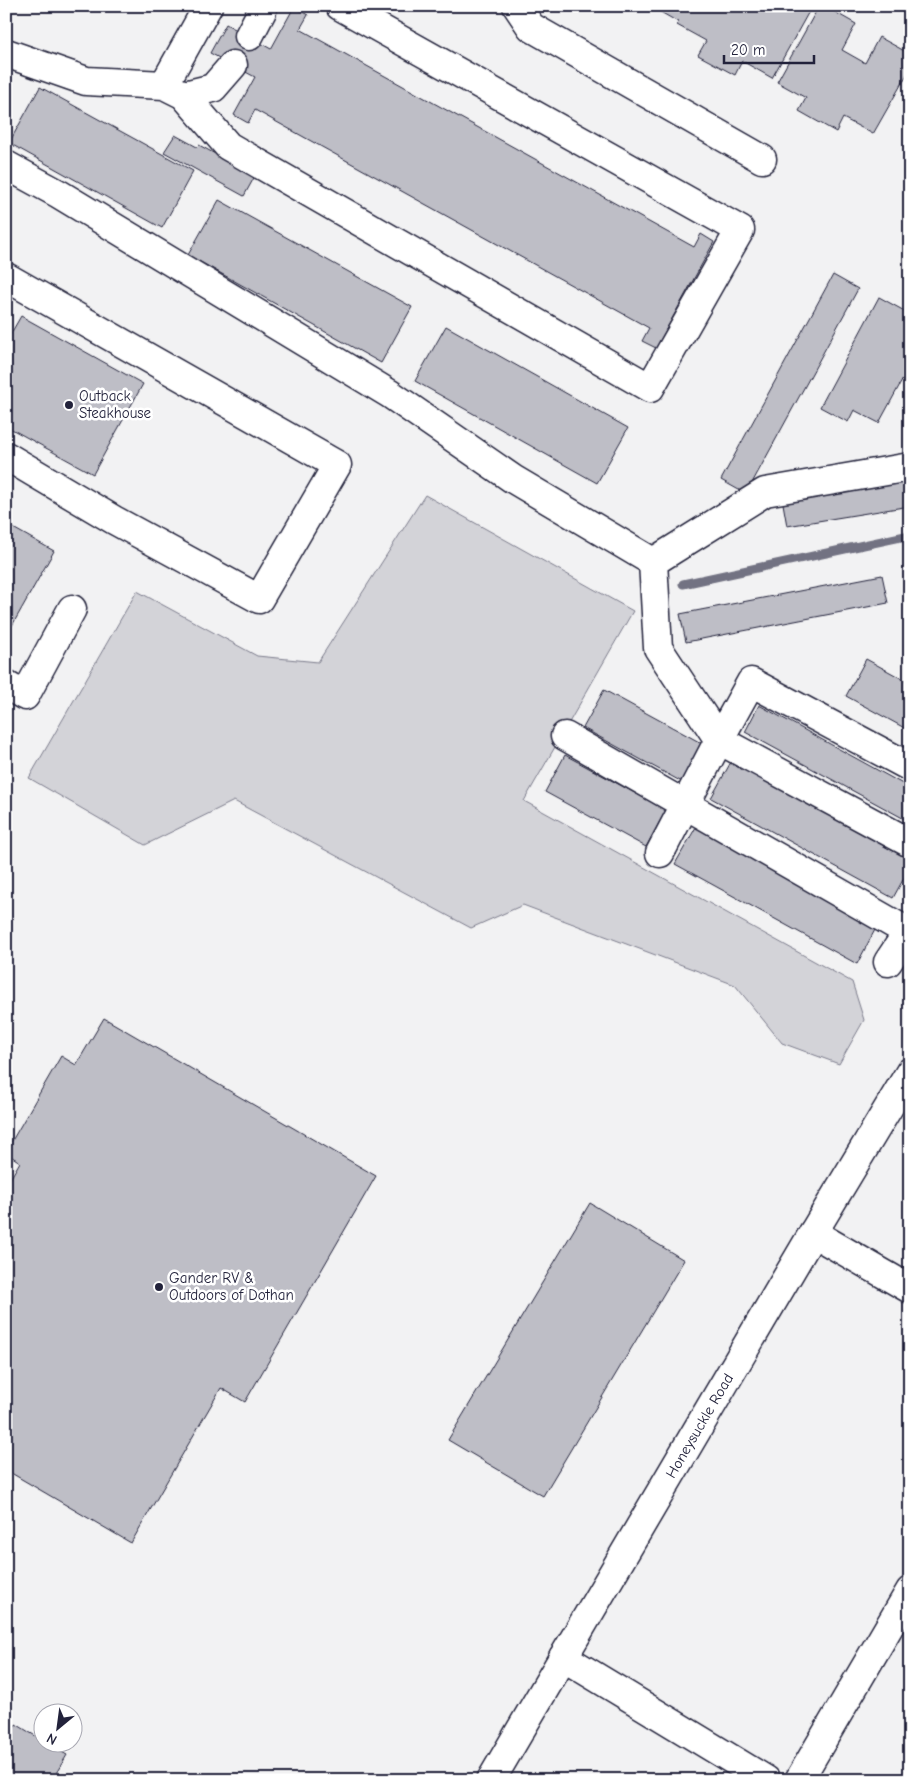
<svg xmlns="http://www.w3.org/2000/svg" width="916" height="1786" font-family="'Comic Neue',sans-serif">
<rect width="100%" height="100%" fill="#f2f2f3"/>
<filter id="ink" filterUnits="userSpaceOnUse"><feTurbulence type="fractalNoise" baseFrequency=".02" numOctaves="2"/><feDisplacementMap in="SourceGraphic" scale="10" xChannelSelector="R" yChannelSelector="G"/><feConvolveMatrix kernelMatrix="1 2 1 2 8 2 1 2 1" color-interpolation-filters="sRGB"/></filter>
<g filter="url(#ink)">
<path fill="#d3d3d8" stroke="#7a7a8a" d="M425,495L633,611L524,801L852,982L864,1020L839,1064L782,1043L735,985L523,905L471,928L234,801L145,845L29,778L137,591L257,656L318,662Z"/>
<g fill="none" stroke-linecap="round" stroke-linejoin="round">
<path stroke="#727282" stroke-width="9" d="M683,584L910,535"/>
</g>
<path fill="#bebec6" stroke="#22223b" d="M650,6H812L772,78L742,61L735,75L698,55L706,41L677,25L678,22Z
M819,6H824L856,24L842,50L865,63L879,37L910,54V69L873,134L843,118L836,132L799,111L806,98L777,82Z
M294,7L308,15L300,29L694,247L701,234L714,242L656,348L642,341L649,328L255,110L248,123L234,115L255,77L210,53L226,24L271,49Z
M40,87L193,171L162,228L9,143Z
M175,135L197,147L199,145L255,176L244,196L164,152Z
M219,200L412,307L381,363L188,255Z
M833,275L858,289L746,494L721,480Z
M879,297L910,314V366L879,423L854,410L848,422L820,407Z
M21,316L143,384L93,474L6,426V342Z
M446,326L628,428L597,483L415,381Z
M910,476V506L787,526L782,498Z
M6,524L54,551L9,631L6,629Z
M882,575L888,603L686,642L680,614Z
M910,643V674L905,644Z
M866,659L910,683V731L846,696Z
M604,690L703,744L682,782L583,728Z
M759,705L910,788V822L745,732Z
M565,755L666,810L646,847L545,792Z
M731,762L910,860V867L893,898L711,798Z
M696,827L877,926L857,964L675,864Z
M104,1018L376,1176L245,1402L221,1388L131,1543L6,1470V1186L20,1162L6,1153V1151L61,1056L76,1065Z
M590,1203L684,1260L543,1496L448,1440Z
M16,1724L42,1740V1744H48L67,1755L52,1780H6V1741Z"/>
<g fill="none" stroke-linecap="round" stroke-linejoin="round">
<defs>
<path id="minor" d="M517,6L531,27L762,159
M249,36L262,11V6
M6,53L86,81L164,85L184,95L228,146L650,388L740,230L340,6
M164,85L208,6
M184,95L213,88L233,65
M6,165L59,194L390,394L513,479L653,562
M6,277L337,465L259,599L114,520L6,456
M653,562L658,648L719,740L910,843
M653,562L765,492L910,467
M6,685L25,696L72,609
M565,736L908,932
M660,853L719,740L751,682L910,767
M888,962L910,929
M813,1233L910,1289
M563,1657L766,1780
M799,1780L910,1591"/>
<g id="major">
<path id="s1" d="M491,1780L813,1233L910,1072"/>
</g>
</defs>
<use href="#minor" stroke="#22223b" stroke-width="31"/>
<use href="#major" stroke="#22223b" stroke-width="31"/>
<use href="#minor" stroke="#fff" stroke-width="28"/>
<use href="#major" stroke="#fff" stroke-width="28"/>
</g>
</g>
<g fill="#22223b" stroke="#fff" stroke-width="2">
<circle cx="69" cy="405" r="5"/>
<circle cx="159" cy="1287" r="5"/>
</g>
<g text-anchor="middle" stroke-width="5" stroke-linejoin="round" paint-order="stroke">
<g font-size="15" fill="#22223b" stroke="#fff" text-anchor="start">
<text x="79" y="401">Outback<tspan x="79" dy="17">Steakhouse</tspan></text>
<text x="169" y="1283">Gander RV &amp;<tspan x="169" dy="17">Outdoors of Dothan</tspan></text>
</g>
<g font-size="15" fill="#22223b" stroke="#fff">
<text dy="5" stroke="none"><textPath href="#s1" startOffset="411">Honeysuckle Road</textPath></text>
</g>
</g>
<rect width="916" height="1786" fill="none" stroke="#fff" stroke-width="25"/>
<rect x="12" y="12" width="891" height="1761" fill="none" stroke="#22223b" stroke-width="2" filter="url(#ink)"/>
<g transform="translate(58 1728) rotate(209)"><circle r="24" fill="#ffffff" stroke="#a7a7b1"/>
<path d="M0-4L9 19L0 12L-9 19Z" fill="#22223b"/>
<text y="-8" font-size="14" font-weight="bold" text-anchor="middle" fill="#22223b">N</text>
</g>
<path d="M724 55v8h90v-8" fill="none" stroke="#22223b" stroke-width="2.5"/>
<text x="731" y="55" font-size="15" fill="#22223b" stroke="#ffffff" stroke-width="4" paint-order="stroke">20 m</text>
</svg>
